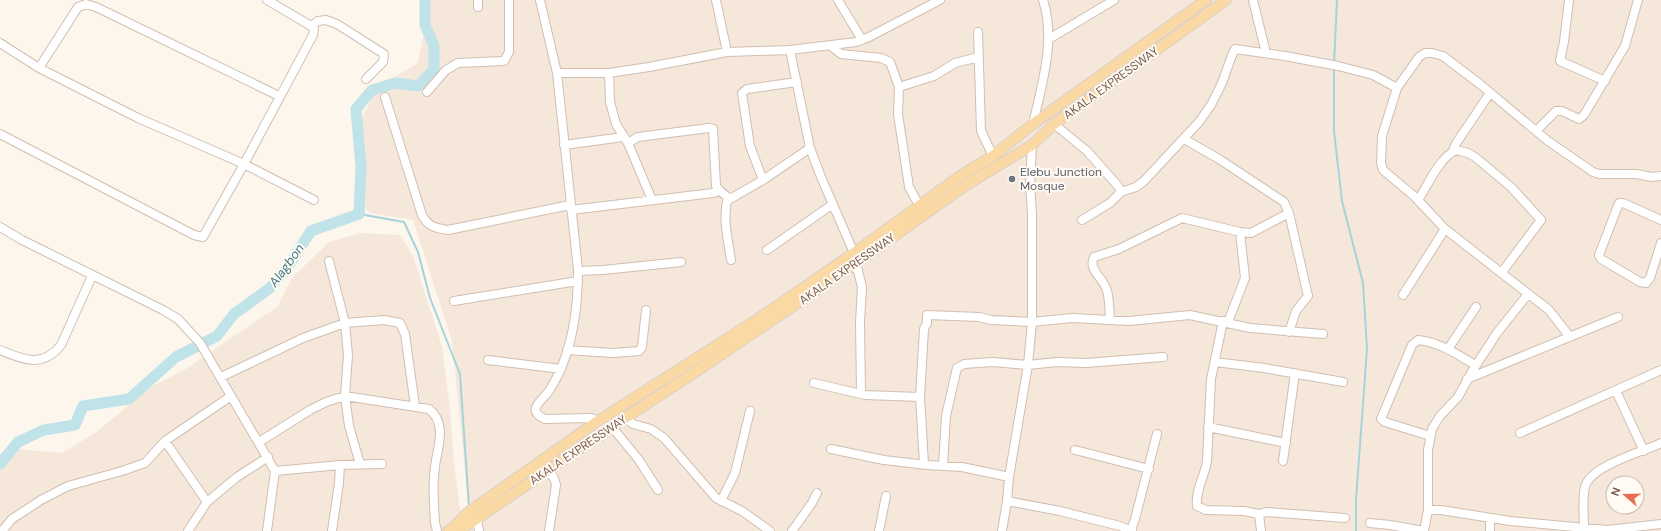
<svg xmlns="http://www.w3.org/2000/svg" width="1661" height="531" font-family="'DM Sans',sans-serif">
<rect width="100%" height="100%" fill="#fdf6ec"/>
<path fill="#f5e8da" fill-rule="evenodd" d="M430,0H1661V531H471L452,341L413,220L371,213L354,199L359,123L378,87L418,63ZM1613,483H1637V507H1613Z
M360,233L400,235L413,256L442,346L450,409L454,463L463,531H0V468L6,457L16,449L62,453L95,433L149,388L184,370L277,307L292,278L329,242Z"/>
<g fill="none" stroke-linecap="round" stroke-linejoin="round">
<path stroke="#a5d3da" stroke-width="2" d="M1334,64L1337,0
M1334,68V131L1342,201L1363,283L1367,349L1356,500V531
M359,214L404,222L418,252L430,298L460,374L469,508"/>
<path stroke="#bfe3e8" stroke-width="11" d="M0,464L18,442L44,430L75,425L83,406L129,399L176,357L217,336L234,314L270,288L287,268L311,231L359,214L361,167L356,109L372,90L395,83L418,86L434,69V46L425,25V0"/>
<defs>
<path id="minor" d="M478,0V7
M540,0L557,73L578,270C578,306 574,342 558,375C555,381 552,386 549,391C542,401 525,410 545,419L591,418L594,419L595,423
M716,0L727,52
M838,0L862,40
M1253,0L1266,53
M1569,0L1564,42L1560,61L1605,81
M311,26L318,21L326,20L337,24L384,54L383,62L366,79
M978,32L981,131L993,156
M1049,39L1114,0
M0,43L39,68L138,118L244,164L314,200
M831,46L841,54L881,58L890,62L899,87L898,114L909,187L919,205
M790,50L810,148L821,177L854,253
M39,68L78,7L86,4L96,7L279,96
M557,73H609L649,67L727,52L790,50L856,42L869,37L940,0
M609,73L610,102L616,124L628,143L652,200
M899,87L934,76L955,63L979,57
M427,92L446,70L458,63L504,61L509,52V0
M385,97L422,215C428,227 436,228 448,230L570,205
M1033,124C1042,84 1056,40 1043,0
M1054,124L1087,151L1118,186L1121,192
M1536,131L1556,111H1562L1579,119L1584,115L1625,46L1638,0
M0,134L194,235L203,237L244,164L313,35L314,29L311,26L267,0
M1184,139L1219,159L1284,202L1289,213L1308,296L1296,311L1289,332
M628,143L638,137L709,128L713,129L716,186L720,191L730,199L763,180L810,148
M564,145L623,137
M1456,150L1454,148L1457,142L1490,93
M763,180L750,146L742,93L747,89L797,82
M728,197C722,218 728,239 731,260
M1418,200C1429,184 1438,159 1456,150L1468,153L1475,157L1511,187L1541,220L1502,272
M571,210L713,193L720,191
M1082,220L1110,203L1121,192L1136,187L1144,181L1199,122L1211,105L1222,83L1232,55L1235,49L1285,56L1338,66L1373,75L1397,88
M1661,220L1623,203H1619L1599,255L1601,259L1640,282L1646,283L1650,278L1661,243
M0,227L22,240L163,310L178,319L200,343L275,471L267,531
M767,250L833,204
M329,261L345,323L348,355L345,396L349,426L360,464
M856,263L862,287L860,322L861,393
M578,271L603,270L681,262
M1403,295L1445,229
M454,301L578,281
M1110,319C1109,310 1110,297 1106,288C1102,277 1088,270 1094,257L1119,249L1182,218L1240,232L1251,233L1289,213
M1223,321L1211,379L1207,461C1205,475 1195,491 1197,506L1206,510L1244,511L1259,514L1266,512L1345,518
M1228,322L1245,278L1240,232
M1570,337L1549,310L1445,229L1414,196L1383,170L1381,163L1382,136L1397,88L1419,57L1425,53H1432L1443,56L1481,85L1548,141L1593,172L1599,174H1636L1652,177L1661,176
M1448,349L1476,307
M0,350C23,360 43,368 61,345L92,276
M567,350L613,353L639,351L642,347L646,310
M488,360L561,369
M1215,362L1264,368L1343,382
M221,377L303,338L345,323L384,320L400,323L405,334L415,406
M1467,379L1618,317
M814,383L865,395L920,397
M1616,391L1644,451
M625,418L633,424L651,429L664,438L716,498L742,511L770,531
M612,427L639,460L658,490
M1208,427L1286,443
M1520,433L1661,370
M1430,436L1385,422L1381,419L1412,345L1418,340C1439,342 1457,354 1475,365
M165,441L207,502
M259,442L310,410L326,402L345,396L429,409C448,424 437,448 435,467C432,485 434,505 435,523L437,531
M831,449L884,460L927,465L962,467L1009,477
M1075,450L1149,469
M1283,461L1295,373
M924,464L920,397L924,329L927,323V315L979,317L991,320L1032,322L1072,318L1129,321L1190,315L1250,328L1323,334
M943,465L946,416L956,372L957,368L964,364L993,362L1028,365L1057,362L1086,363L1163,357
M547,470L554,478L556,485L549,531
M275,471L340,465L382,464
M721,501L735,473L750,411
M1007,501L1060,511L1120,526L1132,531
M1428,510H1441L1510,521L1607,530L1661,524
M1259,514L1261,531
M1490,518V531
M477,519L479,531
M1370,523L1390,525L1424,531
M1584,528C1584,515 1582,500 1585,487C1590,466 1642,452 1661,443
M1131,530L1135,519L1157,434
M2,531L12,519L41,500L68,486L122,471L145,463L165,441L231,396
M188,531L207,502L237,477L268,457
M332,531L339,483L340,465
M792,531L812,503L817,493
M879,531L886,496
M1002,531L1007,501L1009,477L1028,365L1032,322V215L1030,184L1032,145
M1424,531L1428,510V450L1432,429L1440,416L1458,397L1473,370L1497,333L1528,294"/>
<path id="major" d="M448,531L456,525L466,514L595,423L758,319L854,253L960,176L993,156L1033,124L1206,0
M462,531L466,526L625,418L700,369L849,268L966,185L1032,145L1054,124L1226,0"/>
</defs>
<use href="#minor" stroke="#d1beb0" stroke-width="10"/>
<use href="#major" stroke="#dad1cd" stroke-width="12"/>
<use href="#minor" stroke="#fff" stroke-width="8"/>
<use href="#major" stroke="#fbd9a5" stroke-width="10"/>
</g>
<circle fill="#6b7280" stroke="#fffaf3" stroke-width="1.5" cx="1012" cy="179" r="4"/>
<g text-anchor="middle" stroke-width="4" stroke-linejoin="round" paint-order="stroke">
<g font-size="12" fill="#7a5c4d" stroke="#fffaf3">
<text transform="translate(1111 83) rotate(-36)" y="4">AKALA EXPRESSWAY</text>
<text transform="translate(847 269) rotate(-35)" y="4">AKALA EXPRESSWAY</text>
<text transform="translate(578 450) rotate(-34)" y="4">AKALA EXPRESSWAY</text>
</g>
<g font-size="12" fill="#5b616d" stroke="#fffaf3" text-anchor="start">
<text x="1020" y="176">Elebu Junction<tspan x="1020" dy="14">Mosque</tspan></text>
</g>
<g font-size="13" font-style="italic" fill="#437c86" stroke="#fffaf3">
<text transform="translate(286 265) rotate(-54)" y="5">Alagbon</text>
</g>
</g>
<g transform="translate(1625 495) rotate(290)"><circle r="19" fill="#fffaf3" stroke="#cabbb1"/>
<path d="M0-3L7 15L0 10L-7 15Z" fill="#e76f51"/>
<text y="-6" font-size="11" font-weight="bold" text-anchor="middle" fill="#7a5c4d">N</text>
</g>
</svg>
